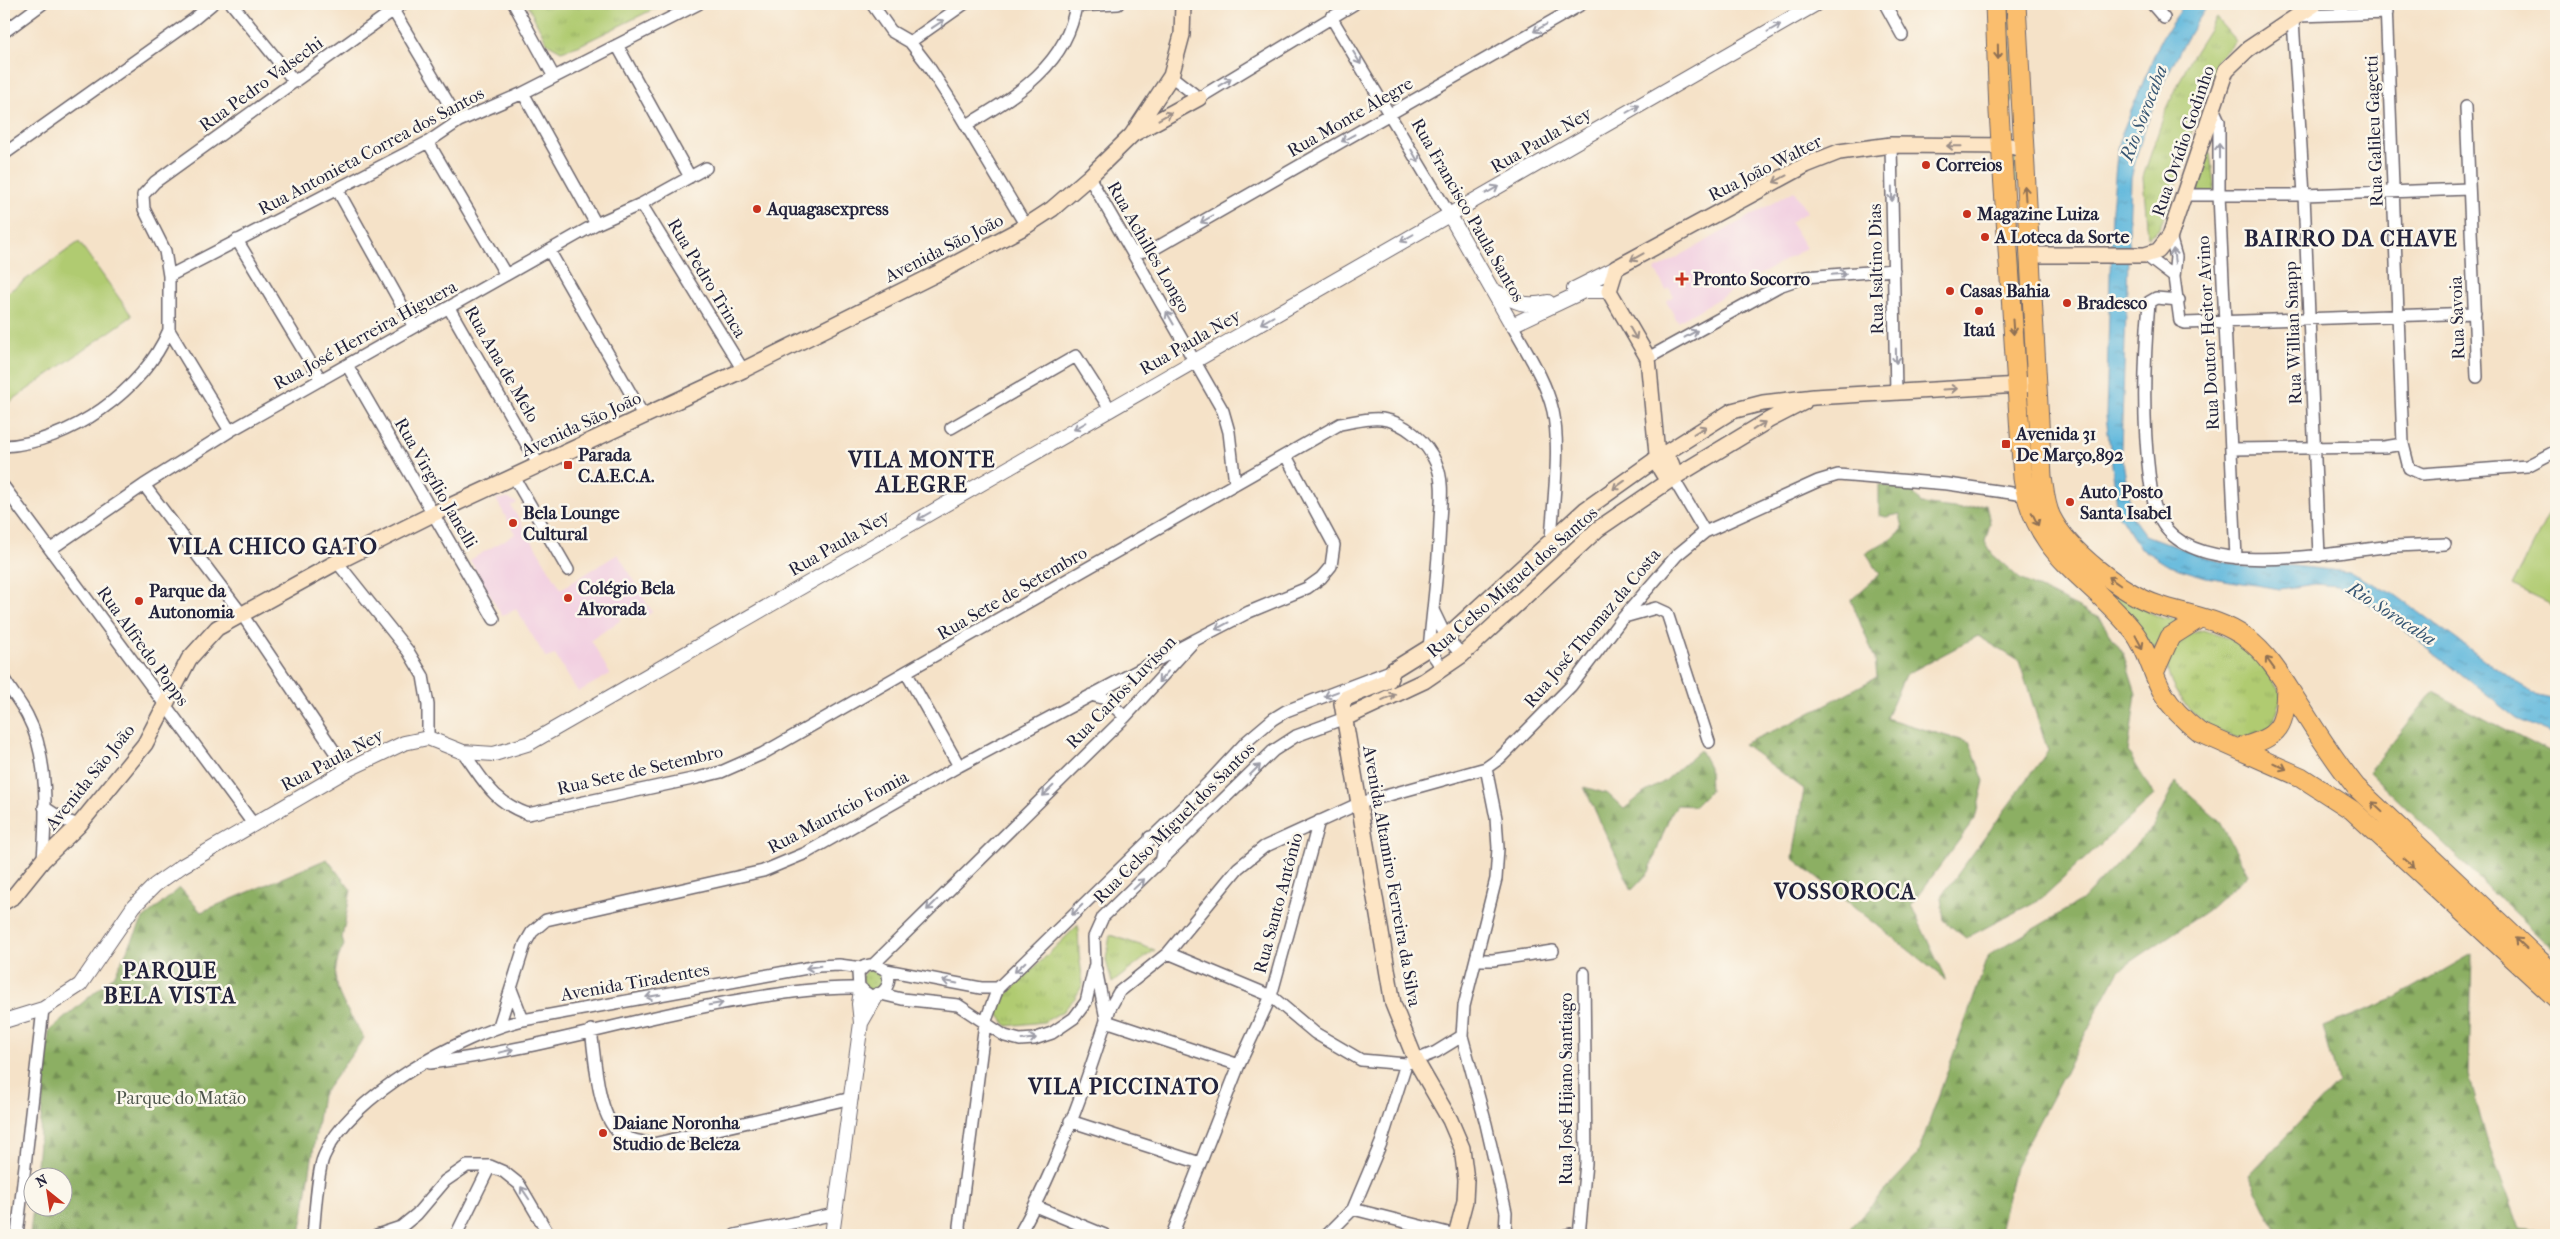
<svg xmlns="http://www.w3.org/2000/svg" width="2560" height="1239" font-family="'IM FELL French Canon',serif">
<defs>
<pattern id="grass-dots" width="8" height="8" patternUnits="userSpaceOnUse" patternTransform="scale(1.25)"><rect width="8" height="8" fill="#b0cb71"/><path d="M2 2h.1M6 6h.1" fill="none" stroke="#97ae63" stroke-width="1.8" stroke-linecap="round"/></pattern>
<pattern id="forest-firs" width="22" height="20" patternUnits="userSpaceOnUse" patternTransform="scale(1.25)"><rect width="22" height="20" fill="#8caf63"/><path d="M5 1l3.5 6h-7zM16 11l3.5 6h-7z" fill="#728e53"/></pattern>
<pattern id="park-tufts" width="24" height="20" patternUnits="userSpaceOnUse" patternTransform="scale(1.25)"><rect width="24" height="20" fill="#b0cb71"/><path d="M3 7l-1-3M5 7V3M7 7l1-3M15 17l-1-3M17 17v-4M19 17l1-3" fill="none" stroke="#97ae63"/></pattern>
<pattern id="water-ripples" width="26" height="14" patternUnits="userSpaceOnUse" patternTransform="scale(1.25)"><rect width="26" height="14" fill="#5fb7dc"/><path d="M2 4q2-2 4 0t4 0M15 11q2-2 4 0t4 0" fill="none" stroke="#4e94b4"/></pattern>
</defs>
<rect width="100%" height="100%" fill="#fbf7ec"/>
<filter id="ink" filterUnits="userSpaceOnUse"><feTurbulence type="fractalNoise" baseFrequency=".02" numOctaves="2"/><feDisplacementMap in="SourceGraphic" scale="10" xChannelSelector="R" yChannelSelector="G"/><feConvolveMatrix kernelMatrix="1 2 1 2 8 2 1 2 1" color-interpolation-filters="sRGB"/></filter>
<filter id="wash" filterUnits="userSpaceOnUse"><feTurbulence type="fractalNoise" baseFrequency=".0096" numOctaves="4" result="noise"/><feDisplacementMap in="SourceGraphic" scale="20" xChannelSelector="R" yChannelSelector="G"/><feGaussianBlur stdDeviation="1.12" result="paint"/><feColorMatrix in="noise" values="0 0 0 0 0 0 0 0 0 0 0 0 0 0 0 0 0 1.4 0 .05"/><feComposite in="paint" operator="in"/></filter>
<g filter="url(#wash)">
<rect width="100%" height="100%" fill="#f5e2c8"/>
<path fill="#f2cfe1" d="M1794,191L1807,212L1790,222L1806,248L1678,322L1666,301L1674,296L1669,288L1666,290L1655,270Z
M507,498L517,503L511,506L561,589L618,554L652,612L640,620L628,607L617,613L621,620L591,640L610,674L578,692L555,655L546,658L516,609L502,616L470,560L515,534L496,499Z"/>
<path fill="url(#grass-dots)" stroke="#697656" d="M869,969L883,973L884,983L877,991L866,990L862,976Z"/>
<path fill="url(#forest-firs)" stroke="#57684f" d="M1879,485L1912,490L1921,504L1962,509L1986,504L1990,523L1985,542L1992,554L2020,579L2099,618L2123,653L2136,694L2128,752L2154,795L2042,898L1966,938L1944,921L1941,897L2048,751L2019,661L1978,636L1905,675L1886,718L1970,743L1984,781L1975,819L1911,905L1946,980L1793,858L1804,789L1743,744L1793,722L1877,677L1875,659L1851,600L1880,574L1866,553L1895,536L1903,529L1900,514L1886,517L1879,515Z
M2433,692L2556,756V953L2369,772Z
M1700,750L1709,767L1710,791L1695,806L1677,805L1670,815L1649,872L1632,890L1584,787L1608,794L1624,809L1644,793L1665,781Z
M2176,782L2219,820L2248,874L2208,910L2119,970L2015,1167L1999,1235H1843L1917,1156L1989,955L2081,901L2153,827Z
M327,859L351,890L342,938L344,945C323,984 345,1004 364,1038L322,1095L300,1235H30L33,1207L62,1206V1176H36L49,1031L114,976L143,919L180,888L201,912Z
M2472,954L2469,1075L2486,1138L2519,1229L2556,1233V1235H2278L2249,1175L2338,1082L2323,1027L2392,1000Z"/>
<path fill="url(#park-tufts)" stroke="#697656" d="M527,4H664L578,46L561,51L547,43Z
M2327,4H2371V6L2369,9L2318,11Z
M2216,18L2236,41L2218,59L2181,161L2172,201L2158,230L2148,237L2143,177L2164,115L2189,61Z
M2207,152L2210,153L2215,192L2197,191Z
M2203,630L2227,638L2253,653L2278,688L2282,698L2271,728L2249,740C2241,738 2230,737 2223,733C2180,714 2133,648 2203,630Z
M1078,925L1079,953L1083,984L1075,998L1063,1011L1044,1022L1007,1026L998,1014L1001,1000Z
M1110,935L1155,950L1112,983L1106,960Z"/>
<path fill="#b0cb71" stroke="#697656" d="M2001,4H2009L2012,101L2007,102Z
M2013,154L2016,157L2028,373L2024,374L2009,163Z
M79,242L132,316L4,406V295Z
M2032,390L2037,489L2115,590L2143,609L2162,618L2183,621L2166,632L2154,649L2089,579L2034,511L2023,391Z
M2551,510L2556,512V607L2512,586Z"/>
<path fill="url(#water-ripples)" stroke="#406c8c" d="M2185,4H2209C2173,56 2144,117 2131,179L2121,449L2132,517L2145,535L2207,558L2251,568L2285,565L2349,572L2394,594L2519,685L2538,696L2556,700V736L2517,719L2385,615L2338,586L2315,584L2280,589L2206,577L2169,566L2140,548L2118,514L2106,416L2112,209L2117,154L2121,135L2162,37Z"/>
</g>
<g filter="url(#ink)">
<g fill="none" stroke-linecap="round" stroke-linejoin="round">
<defs>
<path id="minor" d="M232,4L295,82
M514,4L554,77
M872,4L891,31L910,42L927,64L960,115L1026,226
M1885,4L1902,35
M2152,4L2164,18
M2386,4L2403,444L2409,468L2422,474L2527,466L2556,451
M1076,6L1118,4
M393,10L459,121
M2299,16L2387,13
M1331,17L1449,214
M2293,20L2304,195L2319,556
M4,32L42,4
M910,42L964,4
M617,45L690,177
M1171,76L1199,98L1354,4
M523,93L596,224
M2466,107L2477,377
M2213,108L2219,121V195L2236,558
M967,125C1015,96 1068,65 1076,4
M428,142L506,275
M1891,145L1896,392
M4,154L194,19L212,4
M1089,177L1223,411L1229,432L1235,484
M337,189L414,327
M2184,195H2304L2469,189
M641,204L743,370
M2170,236L2176,257L2174,277L2180,321L2185,323L2475,313
M237,240L321,380
M550,252L643,415
M1133,253L1154,249L1582,4
M2145,255L2174,277
M169,276L428,142L459,121L523,93L698,4
M2179,300L2156,298L2149,302C2144,360 2142,416 2149,473C2151,489 2153,507 2161,521C2195,581 2328,553 2384,547C2405,545 2425,545 2445,544
M449,308L538,464
M1512,325C1527,352 1546,381 1553,411C1561,448 1553,502 1551,540
M1648,358L1779,286L1805,277L1894,270
M347,365L494,619
M951,428L1076,356L1110,409
M230,431L169,330V276L165,251L144,209L143,195L155,182L402,4
M4,446C69,443 144,390 169,330
M2231,449L2384,447L2403,444
M514,477L568,570
M1673,478L1705,532
M144,485L241,613L347,770
M4,487L254,825
M51,549L144,485L230,431L596,224L641,204L706,168
M337,562L408,651L423,676L428,705V738
M1433,610L1446,637L1462,655
M1624,617L1656,608L1667,613L1709,742
M907,674L959,766
M4,679C11,691 20,702 27,715C49,756 46,814 43,860
M1091,695L1106,699L1125,717
M463,752C485,782 492,801 528,814L697,778L721,772L762,754L1340,424C1354,422 1368,417 1382,419C1405,422 1427,442 1436,463C1444,481 1441,501 1440,520C1439,563 1433,606 1429,649L1443,669
M44,807L64,820L79,825
M1150,837H1158C1166,844 1163,853 1161,862
M1168,953L1271,996L1315,1033L1361,1060L1406,1064L1436,1052L1462,1036
M1476,960H1493L1553,951
M874,964L1125,717L1195,640L1249,612L1307,588L1321,578L1331,566L1334,545L1286,456
M1096,969L1106,1019
M886,970C893,983 885,995 871,996L859,988L858,973L865,966L874,964L886,970L981,988H998
M511,989L523,1020
M881,994L902,999L958,1005L1005,1036L1020,1040L1034,1039L1052,1033L1074,1018L1086,1002L1095,964L1094,937L1103,917L1273,751L1296,736L1345,718
M1106,1021L1239,1065
M499,1026L525,944L532,932L546,920L763,871L806,853L959,766L1195,640
M591,1030C595,1057 597,1111 617,1131C626,1140 640,1141 653,1144L852,1098
M430,1063C537,1050 640,1016 746,999C784,993 821,987 859,988
M1070,1121L1200,1163
M1035,1206L1105,1235
M1353,1209L1456,1235
M17,1235L43,1009
M313,1235C315,1217 317,1171 324,1156C350,1095 461,1035 523,1020L818,966L839,965L862,968
M377,1235L401,1227L417,1214L445,1181L467,1166H490L504,1172L519,1184L549,1235
M456,1235L490,1166
M735,1235L835,1214
M962,1235L960,1234L959,1226L985,1023L998,988L1208,783L1247,741L1273,719L1286,711L1393,670
M1019,1235C1058,1165 1086,1085 1110,1008L1119,992L1168,953L1238,868L1264,847L1360,803L1486,768
M1172,1235L1239,1065L1271,996L1319,821
M1327,1235L1353,1209L1381,1143L1406,1064
M1505,1235L1506,1212L1486,1124L1462,1036L1464,1006L1496,879L1498,848L1496,818L1486,768L1500,758L1571,686L1621,620L1677,555L1705,532L1818,481L1838,475L1948,484L2025,495
M1566,1235L1579,1232
M1579,1235L1586,1163L1584,973"/>
<path id="tertiary" d="M1449,214L1512,325L1584,291H1609
M1574,289L1616,268
M1493,290C1515,302 1524,308 1548,302
M4,1021L43,1009L80,985L134,906L155,885L182,866L347,770L404,743L428,738L463,752L494,754L530,743L1816,4
M861,1023L877,995
M832,1235L861,1023L859,1004L861,990"/>
<path id="secondary" d="M1135,133L1199,98
M2030,255H2145L2158,251L2170,236L2226,70L2248,49L2315,4
M1659,457L1671,463L1675,474L1673,478
M1673,478L1664,475L1658,465L1648,358L1609,291L1616,268L1806,165L1839,152L1891,145L2011,146L2022,149
M1345,718L1424,681L1462,655L1598,529L1673,478L1769,420L1804,402
M4,902L14,896L43,860L79,825L145,744L189,659L217,628L337,562L433,514L743,370L936,274L1026,226L1052,209L1089,177L1132,135L1171,76L1182,35L1183,4
M1456,1235L1465,1201L1466,1180L1462,1148L1450,1120L1416,1061L1393,1004L1342,703L1346,698L1389,680L1393,670L1446,637L1586,509L1659,457L1732,411L1763,403L1814,397L2037,384"/>
<path id="trunk" d="M1995,4L1999,112L2023,478C2035,558 2090,576 2134,632C2148,650 2152,674 2163,693C2172,709 2185,721 2199,732L2301,777L2352,810L2556,998
M2016,4L2042,477C2044,490 2045,505 2051,517C2068,551 2122,593 2157,605C2186,615 2221,619 2246,638C2270,655 2286,685 2302,709C2319,736 2336,762 2356,787L2556,976
M2154,673L2170,637L2200,618
M2239,748C2282,736 2285,727 2286,684"/>
</defs>
<use href="#minor" stroke="#6c656c" stroke-width="14"/>
<use href="#tertiary" stroke="#6c656c" stroke-width="16"/>
<use href="#secondary" stroke="#6c656c" stroke-width="18"/>
<use href="#trunk" stroke="#6c656c" stroke-width="21"/>
<use href="#minor" stroke="#fff" stroke-width="11"/>
<use href="#tertiary" stroke="#fff" stroke-width="14"/>
<use href="#secondary" stroke="#fde5c5" stroke-width="15"/>
<use href="#trunk" stroke="#fabe6e" stroke-width="19"/>
</g>
<defs><path id="oneway-shaft" d="M-6 0H5M1.5-3L5.5 0L1.5 3" fill="none" stroke-width="1.6" stroke-linecap="round" stroke-linejoin="round" transform="scale(1.25)"/></defs>
<g stroke="#9c9ca7">
<use href="#oneway-shaft" transform="translate(938 24) rotate(-34)"/>
<use href="#oneway-shaft" transform="translate(1540 28) rotate(150)"/>
<use href="#oneway-shaft" transform="translate(1774 28) rotate(-30)"/>
<use href="#oneway-shaft" transform="translate(1357 58) rotate(59)"/>
<use href="#oneway-shaft" transform="translate(1225 82) rotate(-31)"/>
<use href="#oneway-shaft" transform="translate(1633 109) rotate(-30)"/>
<use href="#oneway-shaft" transform="translate(1348 138) rotate(151)"/>
<use href="#oneway-shaft" transform="translate(2219 151) rotate(-90)"/>
<use href="#oneway-shaft" transform="translate(1415 156) rotate(60)"/>
<use href="#oneway-shaft" transform="translate(1492 190) rotate(-30)"/>
<use href="#oneway-shaft" transform="translate(1892 194) rotate(89)"/>
<use href="#oneway-shaft" transform="translate(1207 219) rotate(150)"/>
<use href="#oneway-shaft" transform="translate(1407 238) rotate(150)"/>
<use href="#oneway-shaft" transform="translate(2174 256) rotate(-97)"/>
<use href="#oneway-shaft" transform="translate(1839 274) rotate(-5)"/>
<use href="#oneway-shaft" transform="translate(1170 318) rotate(-120)"/>
<use href="#oneway-shaft" transform="translate(1267 320) rotate(150)"/>
<use href="#oneway-shaft" transform="translate(1691 334) rotate(-29)"/>
<use href="#oneway-shaft" transform="translate(1896 356) rotate(89)"/>
<use href="#oneway-shaft" transform="translate(1080 426) rotate(150)"/>
<use href="#oneway-shaft" transform="translate(924 516) rotate(150)"/>
<use href="#oneway-shaft" transform="translate(1222 626) rotate(152)"/>
<use href="#oneway-shaft" transform="translate(1163 677) rotate(131)"/>
<use href="#oneway-shaft" transform="translate(1331 694) rotate(159)"/>
<use href="#oneway-shaft" transform="translate(1255 770) rotate(-45)"/>
<use href="#oneway-shaft" transform="translate(1048 791) rotate(136)"/>
<use href="#oneway-shaft" transform="translate(1139 884) rotate(-43)"/>
<use href="#oneway-shaft" transform="translate(932 905) rotate(135)"/>
<use href="#oneway-shaft" transform="translate(1077 910) rotate(135)"/>
<use href="#oneway-shaft" transform="translate(813 967) rotate(171)"/>
<use href="#oneway-shaft" transform="translate(1020 967) rotate(136)"/>
<use href="#oneway-shaft" transform="translate(950 982) rotate(-169)"/>
<use href="#oneway-shaft" transform="translate(653 996) rotate(170)"/>
<use href="#oneway-shaft" transform="translate(716 1004) rotate(-9)"/>
<use href="#oneway-shaft" transform="translate(1029 1039) rotate(-7)"/>
<use href="#oneway-shaft" transform="translate(506 1051) rotate(-14)"/>
<use href="#oneway-shaft" transform="translate(525 1193) rotate(-124)"/>
</g>
<g stroke="#8e7054">
<use href="#oneway-shaft" transform="translate(1998 52) rotate(89)"/>
<use href="#oneway-shaft" transform="translate(2025 193) rotate(-94)"/>
<use href="#oneway-shaft" transform="translate(2013 327) rotate(86)"/>
<use href="#oneway-shaft" transform="translate(2035 519) rotate(64)"/>
<use href="#oneway-shaft" transform="translate(2114 581) rotate(-145)"/>
<use href="#oneway-shaft" transform="translate(2139 642) rotate(62)"/>
<use href="#oneway-shaft" transform="translate(2270 663) rotate(-126)"/>
<use href="#oneway-shaft" transform="translate(2280 766) rotate(26)"/>
<use href="#oneway-shaft" transform="translate(2377 807) rotate(-137)"/>
<use href="#oneway-shaft" transform="translate(2409 863) rotate(43)"/>
<use href="#oneway-shaft" transform="translate(2521 943) rotate(-137)"/>
</g>
<g stroke="#9a8d87">
<use href="#oneway-shaft" transform="translate(1165 116) rotate(-29)"/>
<use href="#oneway-shaft" transform="translate(1954 146) rotate(-179)"/>
<use href="#oneway-shaft" transform="translate(1780 179) rotate(152)"/>
<use href="#oneway-shaft" transform="translate(1637 257) rotate(151)"/>
<use href="#oneway-shaft" transform="translate(1633 333) rotate(60)"/>
<use href="#oneway-shaft" transform="translate(1950 389) rotate(-3)"/>
<use href="#oneway-shaft" transform="translate(1759 426) rotate(-33)"/>
<use href="#oneway-shaft" transform="translate(1700 430) rotate(-31)"/>
<use href="#oneway-shaft" transform="translate(1619 485) rotate(144)"/>
<use href="#oneway-shaft" transform="translate(1389 697) rotate(-25)"/>
</g>
</g>
<g fill="#c8321e" stroke="#fbf7ec" stroke-width="2">
<circle cx="1926" cy="165" r="5"/>
<circle cx="757" cy="209" r="5"/>
<circle cx="1967" cy="214" r="5"/>
<circle cx="1985" cy="237" r="5"/>
<path d="M1679.5 271.5h5v5h5v5h-5v5h-5v-5h-5v-5h5z"/>
<circle cx="1950" cy="291" r="5"/>
<circle cx="2067" cy="303" r="5"/>
<circle cx="1979" cy="311" r="5"/>
<rect x="2001" y="439" width="10" height="10" rx="2.5"/>
<rect x="563" y="460" width="10" height="10" rx="2.5"/>
<circle cx="2070" cy="502" r="5"/>
<circle cx="513" cy="523" r="5"/>
<circle cx="568" cy="598" r="5"/>
<circle cx="139" cy="601" r="5"/>
<circle cx="603" cy="1133" r="5"/>
</g>
<g text-anchor="middle" stroke-width="5" stroke-linejoin="round" paint-order="stroke">
<g font-size="18" fill="#22223b" stroke="#fbf7ec">
<text transform="translate(261 84) rotate(-36)" y="6">Rua Pedro Valsechi</text>
<text transform="translate(1350 117) rotate(-30)" y="6">Rua Monte Alegre</text>
<text transform="translate(2374 131) rotate(-92)" y="6">Rua Galileu Gagetti</text>
<text transform="translate(1541 140) rotate(-30)" y="6">Rua Paula Ney</text>
<text transform="translate(2183 141) rotate(-71)" y="6">Rua Ovídio Godinho</text>
<text transform="translate(371 151) rotate(-28)" y="6">Rua Antonieta Correa dos Santos</text>
<text transform="translate(1765 168) rotate(-27)" y="6">Rua João Walter</text>
<text transform="translate(1468 210) rotate(60)" y="6">Rua Francisco Paula Santos</text>
<text transform="translate(1149 247) rotate(60)" y="6">Rua Achilles Longo</text>
<text transform="translate(944 248) rotate(-27)" y="6">Avenida São João</text>
<text transform="translate(1876 269) rotate(-91)" y="6">Rua Isaltino Dias</text>
<text transform="translate(707 278) rotate(59)" y="6">Rua Pedro Trinca</text>
<text transform="translate(2457 318) rotate(-92)" y="6">Rua Savoia</text>
<text transform="translate(2208 333) rotate(-93)" y="6">Rua Doutor Heitor Avino</text>
<text transform="translate(2293 333) rotate(-92)" y="6">Rua Willian Snapp</text>
<text transform="translate(365 335) rotate(-29)" y="6">Rua José Herreira Higuera</text>
<text transform="translate(1190 342) rotate(-30)" y="6">Rua Paula Ney</text>
<text transform="translate(502 364) rotate(60)" y="6">Rua Ana de Melo</text>
<text transform="translate(581 424) rotate(-25)" y="6">Avenida São João</text>
<text transform="translate(436 483) rotate(60)" y="6">Rua Virgílio Janelli</text>
<text transform="translate(839 543) rotate(-30)" y="6">Rua Paula Ney</text>
<text transform="translate(1512 582) rotate(-41)" y="6">Rua Celso Miguel dos Santos</text>
<text transform="translate(1012 593) rotate(-30)" y="6">Rua Sete de Setembro</text>
<text transform="translate(1592 628) rotate(-50)" y="6">Rua José Thomaz da Costa</text>
<text transform="translate(143 646) rotate(54)" y="6">Rua Alfredo Popps</text>
<text transform="translate(1121 692) rotate(-46)" y="6">Rua Carlos Luvison</text>
<text transform="translate(332 760) rotate(-28)" y="6">Rua Paula Ney</text>
<text transform="translate(640 770) rotate(-13)" y="6">Rua Sete de Setembro</text>
<text transform="translate(90 777) rotate(-51)" y="6">Avenida São João</text>
<text transform="translate(838 812) rotate(-28)" y="6">Rua Maurício Fomia</text>
<text transform="translate(1174 823) rotate(-45)" y="6">Rua Celso Miguel dos Santos</text>
<text transform="translate(1392 876) rotate(80)" y="6">Avenida Altamiro Ferreira da Silva</text>
<text transform="translate(1278 903) rotate(-75)" y="6">Rua Santo Antônio</text>
<text transform="translate(635 982) rotate(-10)" y="6">Avenida Tiradentes</text>
<text transform="translate(1566 1089) rotate(-90)" y="6">Rua José Hijano Santiago</text>
</g>
<g font-size="18" font-weight="bold" fill="#22223b" stroke="#fbf7ec" text-anchor="start">
<text x="1936" y="171">Correios</text>
<text x="767" y="215">Aquagasexpress</text>
<text x="1977" y="220">Magazine Luiza</text>
<text x="1995" y="243">A Loteca da Sorte</text>
<text x="1693" y="285">Pronto Socorro</text>
<text x="1960" y="297">Casas Bahia</text>
<text x="2077" y="309">Bradesco</text>
<text x="1979" y="336" text-anchor="middle">Itaú</text>
<text x="2016" y="440">Avenida 31<tspan x="2016" dy="21">De Março,892</tspan></text>
<text x="578" y="461">Parada<tspan x="578" dy="21">C.A.E.C.A.</tspan></text>
<text x="2080" y="498">Auto Posto<tspan x="2080" dy="21">Santa Isabel</tspan></text>
<text x="523" y="519">Bela Lounge<tspan x="523" dy="21">Cultural</tspan></text>
<text x="578" y="594">Colégio Bela<tspan x="578" dy="21">Alvorada</tspan></text>
<text x="149" y="597">Parque da<tspan x="149" dy="21">Autonomia</tspan></text>
<text x="613" y="1129">Daiane Noronha<tspan x="613" dy="21">Studio de Beleza</tspan></text>
</g>
<g font-size="18" fill="#4d554b" stroke="#fbf7ec">
<text x="181" y="1104">Parque do Matão</text>
</g>
<g font-size="19" font-style="italic" fill="#375673" stroke="#fbf7ec">
<text transform="translate(2143 113) rotate(-69)" y="7">Rio Sorocaba</text>
<text transform="translate(2392 613) rotate(33)" y="7">Rio Sorocaba</text>
</g>
<g font-size="22" font-weight="bold" letter-spacing="1" fill="#22223b" stroke="#fbf7ec">
<text x="2351" y="246">BAIRRO DA CHAVE</text>
<text x="922" y="467">VILA MONTE<tspan x="922" dy="25">ALEGRE</tspan></text>
<text x="273" y="554">VILA CHICO GATO</text>
<text x="1845" y="899">VOSSOROCA</text>
<text x="170" y="978">PARQUE<tspan x="170" dy="25">BELA VISTA</tspan></text>
<text x="1124" y="1094">VILA PICCINATO</text>
</g>
</g>
<rect width="2560" height="1239" fill="none" stroke="#fbf7ec" stroke-width="20"/>
<g transform="translate(48 1192) rotate(330)"><circle r="24" fill="#fbf7ec" stroke="#a4a2a5"/>
<path d="M0-4L9 19L0 12L-9 19Z" fill="#c8321e"/>
<text y="-8" font-size="14" font-weight="bold" text-anchor="middle" fill="#22223b">N</text>
</g>
</svg>
